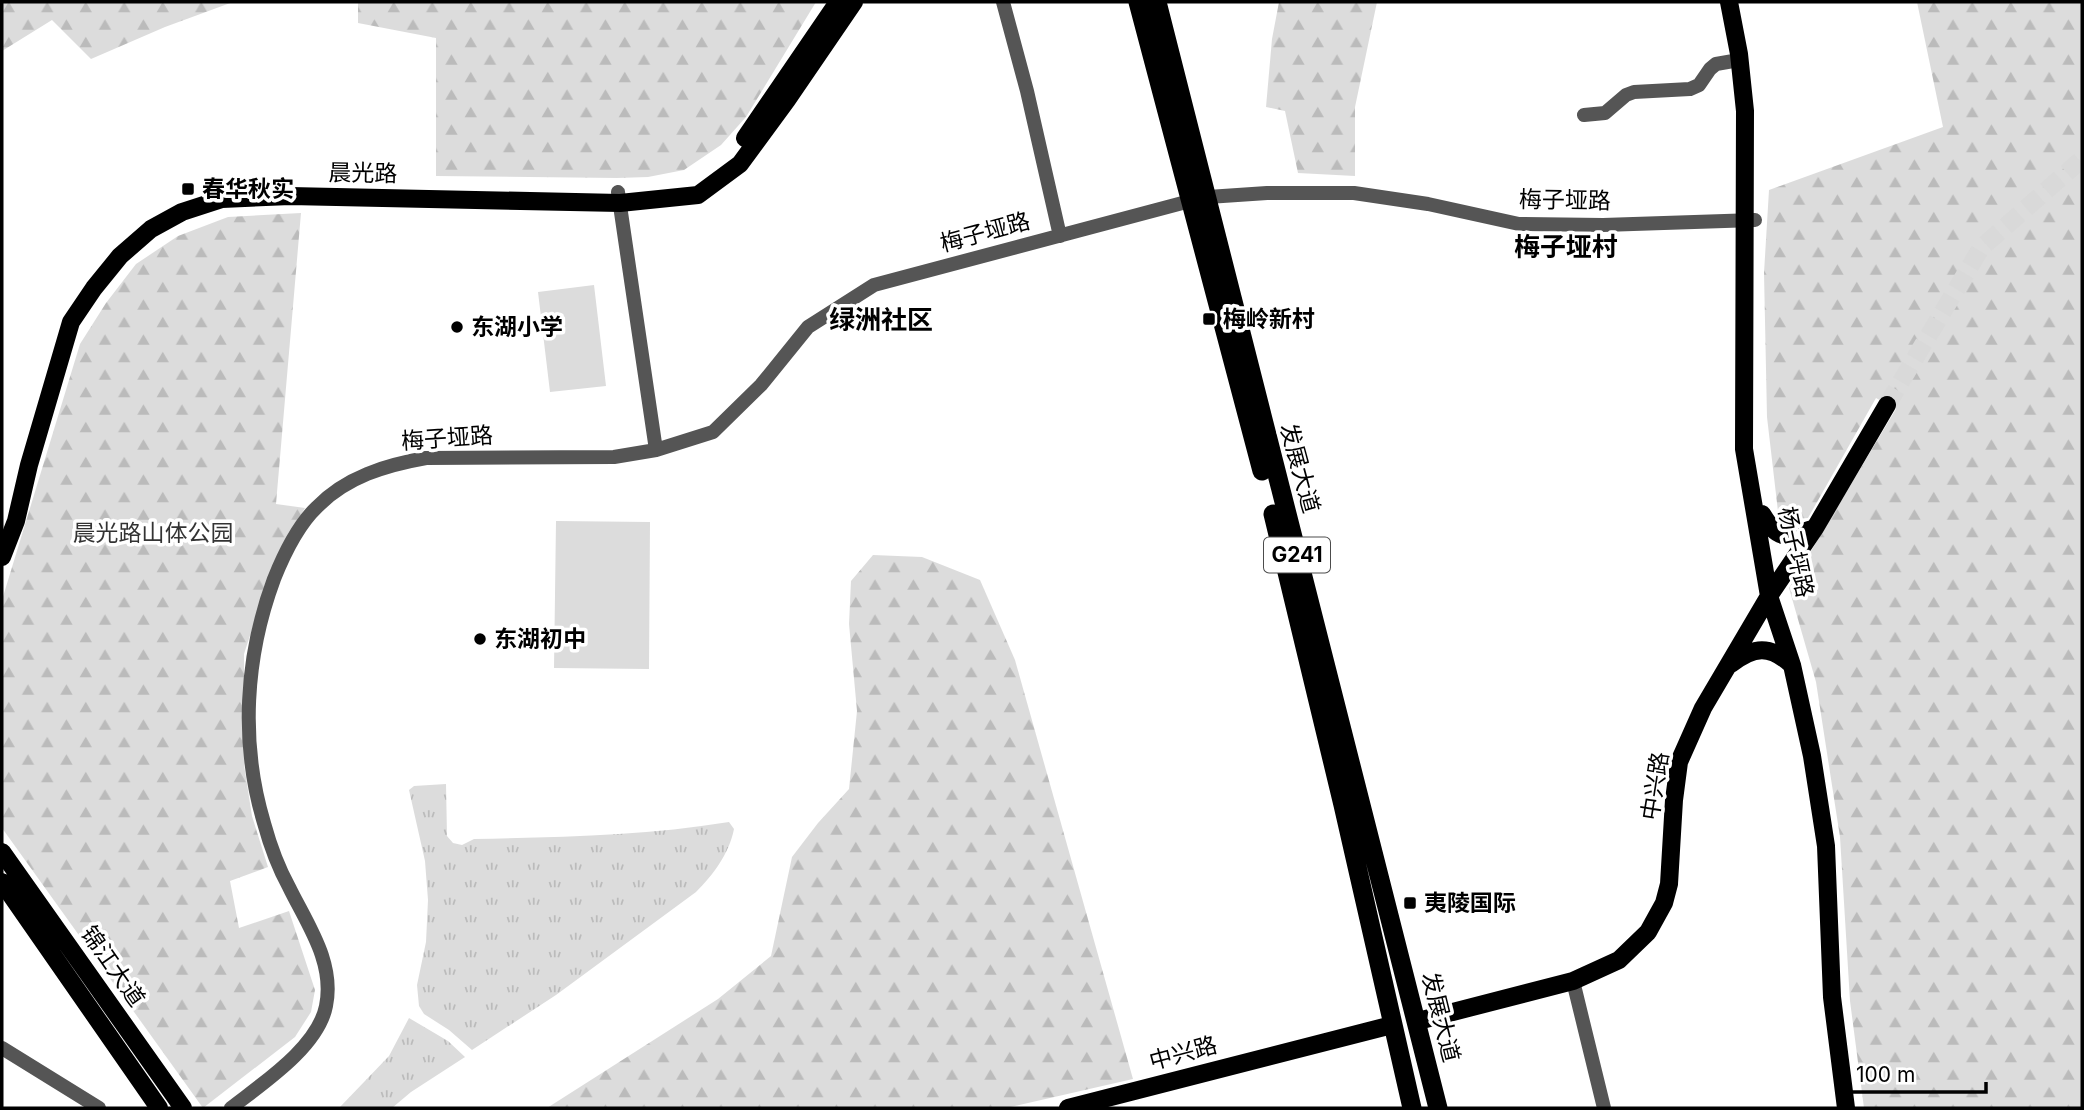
<svg xmlns="http://www.w3.org/2000/svg" width="2084" height="1110" font-family="Inter,'Noto Sans SC',sans-serif">
<defs>
<pattern id="grass-tufts" width="24" height="20" patternUnits="userSpaceOnUse" patternTransform="scale(1.75)"><rect width="24" height="20" fill="#dcdcdc"/><path d="M3 7l-1-3M5 7V3M7 7l1-3M15 17l-1-3M17 17v-4M19 17l1-3" fill="none" stroke="#bbb"/></pattern>
<pattern id="forest-firs" width="22" height="20" patternUnits="userSpaceOnUse" patternTransform="scale(1.75)"><rect width="22" height="20" fill="#dcdcdc"/><path d="M5 1l3.5 6h-7zM16 11l3.5 6h-7z" fill="#bbb"/></pattern>
</defs>
<rect width="100%" height="100%" fill="#fff"/>
<path fill="url(#grass-tufts)" d="M446,784L447,836L453,843L462,845L474,839C560,837 644,836 729,822L734,829C729,854 713,875 696,892L556,995L472,1050L449,1030L424,1014L419,1006L417,985L426,942L428,900L425,861L409,790L414,786Z
M409,1018L448,1041L465,1057L411,1092L392,1108H339L389,1056Z"/>
<path fill="url(#forest-firs)" d="M2,2H233L165,27L91,59L52,20L2,51Z
M358,2H816L746,117L721,145L684,170L648,177L617,178L436,176V38L358,23Z
M1279,2H1377L1355,107V176L1298,173L1285,111L1266,107L1272,39Z
M1917,2H2082V1108H1864L1850,1001L1840,837L1816,682L1789,588L1896,409L1876,398L1808,518L1779,520L1767,417L1764,273L1769,190L1943,127Z
M301,213L276,504L305,508L290,533L267,583L244,654V765L252,816L268,867L230,881L239,928L289,911L315,990L311,1012L295,1037L203,1108L2,828V600L80,344L106,303L136,264L178,236L228,217Z
M873,555L922,557L980,580L1015,660L1133,1079L1006,1108H547L718,999L771,956L792,857L818,823L849,789L857,711L849,624L851,581Z"/>
<path fill="#dcdcdc" d="M594,285L606,386L550,392L538,292Z
M556,521L650,522L649,669L554,668Z"/>
<g fill="none" stroke-linecap="round" stroke-linejoin="round">
<path stroke="#d9d9d9" stroke-width="18" stroke-dasharray="18 9" stroke-linecap="butt" d="M1887,405L1981,248L2082,159"/>
<path stroke="#555" stroke-width="14" d="M1003,2L1027,91L1060,236
M1584,115L1605,113L1626,95L1634,92L1690,89L1699,85L1710,69L1716,64L1739,60
M618,192L656,450
M1208,197L1267,193H1354L1428,204L1519,224L1603,225L1755,220
M1573,981L1604,1108
M2,1048L99,1108
M231,1108C263,1083 318,1047 326,1006C335,962 307,924 289,887C278,867 270,845 264,823C240,743 245,657 274,579C284,554 297,526 317,507C346,477 386,465 426,458L614,457L656,450L713,432L761,385L808,327L874,285L1190,201"/>
<path stroke="#000" stroke-width="18" d="M1729,2L1739,54L1745,111L1744,449L1769,596L1792,665L1812,756L1826,846L1832,997L1846,1108
M745,138L838,2
M1762,514C1779,542 1786,538 1815,528
M2,557L16,521L29,465L71,322L94,288L120,256L151,229L182,212L222,199L290,196L620,203L698,195L740,164L787,100L854,2
M1731,664C1754,646 1770,645 1792,665
M2,852L183,1108
M2,882L159,1108
M1418,1021L1573,981L1619,960L1648,932L1664,903L1669,884L1674,800L1679,762L1703,708L1769,596L1815,528L1887,405
M1068,1108L1392,1025"/>
<path stroke="#000" stroke-width="19" d="M1138,2L1262,471
M1157,2L1438,1108
M1273,514L1343,805L1412,1108"/>
</g>
<g fill="#000" stroke="#fff" stroke-width="2.5">
<rect x="181" y="182" width="14" height="14" rx="3.5"/>
<rect x="1202" y="312" width="14" height="14" rx="3.5"/>
<circle cx="457" cy="327" r="7"/>
<circle cx="480" cy="639" r="7"/>
<rect x="1403" y="896" width="14" height="14" rx="3.5"/>
</g>
<g text-anchor="middle" stroke-width="7" stroke-linejoin="round" paint-order="stroke">
<rect fill="#fff" stroke="#4c4c4c" stroke-width="2" x="1264" y="537.5" width="66" height="35" rx="5"/>
<g font-size="21" font-weight="bold" fill="#000">
<text x="1297" y="562">G241</text>
</g>
<g font-size="23" fill="#000" stroke="#fff">
<text transform="translate(363 173) rotate(1)" y="8">晨光路</text>
<text transform="translate(1565 200) rotate(1)" y="8">梅子垭路</text>
<text transform="translate(985 232) rotate(-15)" y="8">梅子垭路</text>
<text transform="translate(447 438) rotate(-4)" y="8">梅子垭路</text>
<text transform="translate(1300 468) rotate(75)" y="8">发展大道</text>
<text transform="translate(1796 552) rotate(78)" y="8">杨子坪路</text>
<text transform="translate(1655 786) rotate(-81)" y="8">中兴路</text>
<text transform="translate(113 966) rotate(55)" y="8">锦江大道</text>
<text transform="translate(1441 1017) rotate(76)" y="8">发展大道</text>
<text transform="translate(1183 1053) rotate(-15)" y="8">中兴路</text>
</g>
<g font-size="23" font-weight="bold" fill="#000" stroke="#fff" text-anchor="start">
<text x="202" y="197">春华秋实</text>
<text x="1223" y="327">梅岭新村</text>
<text x="471" y="335">东湖小学</text>
<text x="494" y="647">东湖初中</text>
<text x="1424" y="911">夷陵国际</text>
</g>
<g font-size="23" fill="#333" stroke="#fff">
<text x="153" y="541">晨光路山体公园</text>
</g>
<g font-size="26" font-weight="bold" fill="#000" stroke="#fff">
<text x="1566" y="256">梅子垭村</text>
<text x="881" y="329">绿洲社区</text>
</g>
</g>
<rect width="2084" height="1110" fill="none" stroke="#000000" stroke-width="7"/>
<path d="M1846 1082v10h140v-10" fill="none" stroke="#000000" stroke-width="3.5"/>
<text x="1856" y="1082" font-size="21" fill="#000000" stroke="#ffffff" stroke-width="5" paint-order="stroke">100 m</text>
</svg>
